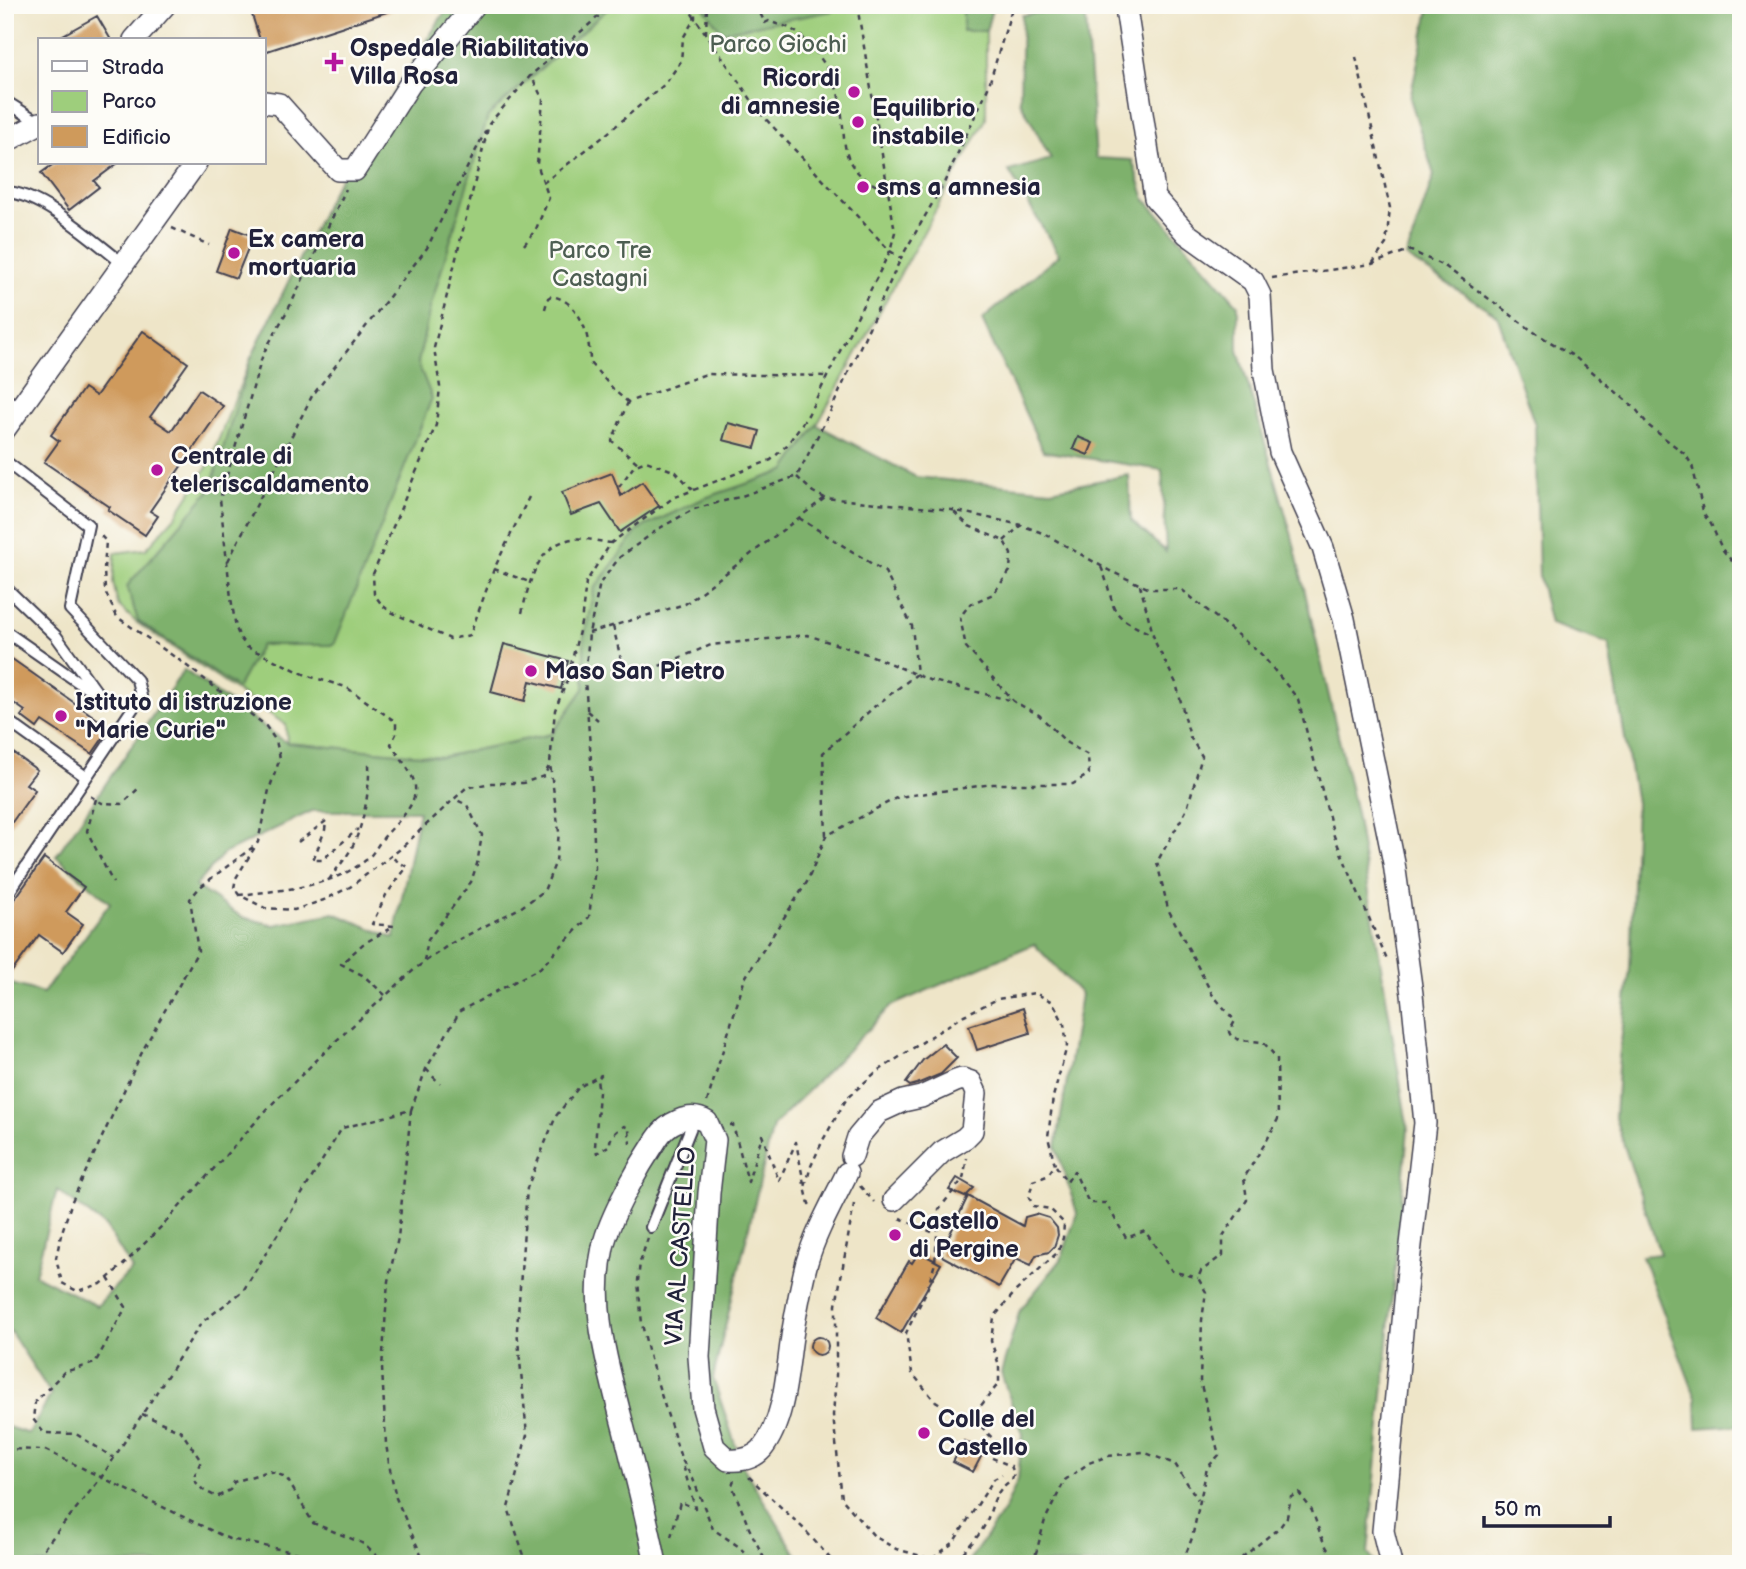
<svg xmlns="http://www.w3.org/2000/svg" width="1746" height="1569" font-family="'Balsamiq Sans',sans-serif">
<rect width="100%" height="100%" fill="#fdfcf7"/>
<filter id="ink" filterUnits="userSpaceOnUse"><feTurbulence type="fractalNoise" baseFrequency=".0143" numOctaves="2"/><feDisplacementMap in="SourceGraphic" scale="14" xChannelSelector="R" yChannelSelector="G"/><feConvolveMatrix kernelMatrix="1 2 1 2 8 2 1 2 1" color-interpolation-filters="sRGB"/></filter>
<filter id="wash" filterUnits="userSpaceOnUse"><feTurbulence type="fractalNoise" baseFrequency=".00686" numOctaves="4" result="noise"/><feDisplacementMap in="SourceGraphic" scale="28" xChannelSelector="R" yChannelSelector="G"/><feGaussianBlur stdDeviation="1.57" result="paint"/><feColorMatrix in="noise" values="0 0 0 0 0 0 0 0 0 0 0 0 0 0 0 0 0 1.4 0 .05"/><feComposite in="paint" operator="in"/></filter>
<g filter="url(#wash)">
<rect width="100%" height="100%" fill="#eee5c8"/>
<path fill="#9ece7c" stroke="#60785c" stroke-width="2" d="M450,5H993L986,31V119L817,425L785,471L705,498L639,529L584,637V689L552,734L442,757L287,743L286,725L136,622L118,605L113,582L115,553L146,549L175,517L209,464L251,358Z"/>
<path fill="#7eb16c" stroke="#506a54" stroke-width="2" fill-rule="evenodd" d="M449,5H612L488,116L430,308L418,363L432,398L334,645H261L237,688L138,621L127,586L210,490L251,358L333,190Z
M702,5H829L832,11L722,32Z
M963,5H993L986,31H963Z
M1430,5H1741V1425L1697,1428L1696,1398L1642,1256L1660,1254L1615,1118L1618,1067L1630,968L1636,803L1609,644L1550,624L1539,577L1535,425L1497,315L1406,257L1434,175L1410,98Z
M1085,6L1096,158L1132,160L1145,199L1238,305V350L1292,536L1356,813L1408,1130L1368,1553L1375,1564H967L1005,1509L1018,1479L1022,1434L1001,1373L1020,1310L1061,1260L1077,1213L1056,1147L1081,994L1034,944L891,1006L773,1126L713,1378L742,1465L802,1564H5V1426L29,1434L51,1394L10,1331L5,1333V982L43,993L110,903L56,856L184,670L287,743L442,757L552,734L584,689V637L594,589L639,529L705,498L785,471L817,425L916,477L1051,490L1129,475L1131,520L1166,552L1162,470L1043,451L982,320L1059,255L1009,171L1051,159L1020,101L1022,15ZM312,811H419L394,938L334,913L274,925L242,917L195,886L223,854ZM57,1190L106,1227L132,1269L97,1306L35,1275Z"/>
<g id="blocks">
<path fill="#cf9a5b" d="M249,5H399V8L264,52V40H260Z
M97,16L111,40H54Z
M55,163H118L94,181L99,187L69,210L41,173Z
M232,228L253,236L236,278L216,271Z
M143,331L188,363L150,417L171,431L199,390L223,406L150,511L158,516L145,535L108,510L110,507L44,462L59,441L51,435L84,388L96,396Z
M728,423L760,431L755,448L723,440Z
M1078,437L1093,443L1088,455L1073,449Z
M612,473L621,496L642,482L659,506L620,532L601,504L571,515L562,492Z
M504,644L568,661L561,689L530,681L525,701L491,692Z
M5,654L110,728L92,754L42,721L37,728L21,716L25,711L5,697Z
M5,747L37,770L26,784L35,790L5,832Z
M44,858L84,887L66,912L83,924L63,952L39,935L5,981V913Z
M1023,1008L1030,1033L977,1050L969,1026Z
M943,1044L957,1058L941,1074L917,1084L910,1086L906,1083L923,1060Z
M957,1178L974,1188L965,1197L949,1190Z
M968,1196L1023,1226L1025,1217L1036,1214L1049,1218L1057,1228L1058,1235L1054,1247L1049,1252L1036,1255L1031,1265L1016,1258L999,1287L940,1255Z
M919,1252L941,1264L901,1333L876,1318L909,1261L912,1263Z
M810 1346a9 9 0 1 1 18 0a9 9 0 1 1-18 0Z
M964,1441L984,1451L973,1472L953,1462Z"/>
</g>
</g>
<g filter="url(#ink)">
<use href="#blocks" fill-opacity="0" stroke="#413f50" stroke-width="2"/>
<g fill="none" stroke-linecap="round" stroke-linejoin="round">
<defs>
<path id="lane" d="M5,101L40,123
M5,192C41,192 96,243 125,265
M5,398L20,409
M5,461L88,525L70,609L137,680L141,696L5,898
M5,587L56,636L101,698L5,631
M5,719L86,777
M651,1227L695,1117"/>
<path id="street" d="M1128,5L1127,15L1155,198L1187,234L1253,281L1260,295L1264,370L1280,452L1323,548L1344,619L1394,863L1412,994L1425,1123L1407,1280L1383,1531L1391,1564
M134,40L165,5
M264,102L279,104L338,170H355L410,84L474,6
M5,142L40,123
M5,429L196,163
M852,1156L858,1137L879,1112L903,1101L921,1097L956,1081L962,1079L971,1082L976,1093L972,1131L965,1138L942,1152L894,1200
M656,1564C646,1514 633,1464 620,1414C606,1358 590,1306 603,1247C610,1216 639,1166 657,1139C667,1123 689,1111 707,1122L715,1140L709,1193L699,1357L703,1408L714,1447L728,1460C740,1461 753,1459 762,1449C786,1419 787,1366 793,1330C797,1308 801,1284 807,1262C816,1231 833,1202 847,1173"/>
</defs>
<use href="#lane" stroke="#413f50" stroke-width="14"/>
<use href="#street" stroke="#413f50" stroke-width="24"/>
<path stroke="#413f50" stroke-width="2.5" stroke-dasharray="5 5" stroke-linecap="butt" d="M756,5L765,23L769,21C775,24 783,25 789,28C811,39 834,74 839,97C849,144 833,167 887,191
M857,5L895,232L890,251L901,258L944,183L988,88L1013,5
M706,34L707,5
M1356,57L1390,208L1386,244L1372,264
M543,183L603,137L666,83L681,61L683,38L695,18V5
M172,228L209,245
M524,245L536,229L549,198L537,164L543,100L531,75
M1272,278L1372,264L1409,250L1446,267L1534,332L1575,357L1635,408L1649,426L1685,454L1692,465L1704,515L1711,524L1722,549L1741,572
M545,309L548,298L551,296C581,301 590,336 590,363L616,392L628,402L706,374L827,376
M628,402L612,441L639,464
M797,477L813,492L825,498L952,510L1021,525L1045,534L1110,571L1150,589H1181L1261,654L1298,699L1334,836L1387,960
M619,487L634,466L646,461L676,472L693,490
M529,497L494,569L470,635L450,639L391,612L382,605L374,594L373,574L436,425L440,387L434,348L489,124L531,75L607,9L614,5
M799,518L885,572L912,626L917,674L875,706L823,753L826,836
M101,536L106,541L104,569L105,591L117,617L179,660L265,725L276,741L280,758L269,790L258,842L236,878L234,888L239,895L265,908L294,910L324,900L350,887L399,850L466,788L491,783H523L544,776L550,764
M1004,541L1021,525
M228,561L312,396L427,248L486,130
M1101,567C1107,580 1109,592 1113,605C1118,621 1139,628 1153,635
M494,569L529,582
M1140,585L1155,642L1176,683L1190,737L1202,756L1187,809L1157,862L1168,909L1181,934L1212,994L1235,1021L1229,1032L1231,1036L1240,1040L1263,1042L1277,1058L1278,1119L1267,1140L1244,1178L1247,1200L1223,1236V1255L1201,1271L1198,1278L1206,1292L1202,1320L1200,1381L1219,1455L1207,1468L1192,1538L1182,1564
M522,613C529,583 537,545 572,539C584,537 600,542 611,543
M613,626L623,668L657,667L711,645L807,635L870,655L929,680L1013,701
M589,633L685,604L825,498
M587,711L598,720
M90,796L102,803L122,804L140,787
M96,799L87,831L113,883
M298,842L326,821L325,830L313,860H322L358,829
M253,847L200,887L190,899L198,951L144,1048L72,1201L61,1235L56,1258L62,1283L77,1291L101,1284L123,1265L164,1224L271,1105L337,1040L416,968L450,944L520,908L544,891L556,861L559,832L550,764L555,710L567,681L581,623L586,582L611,543L673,498L771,460L787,445L808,415L890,251L761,114L686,5
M329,880C336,869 345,860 351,849C364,826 370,788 369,763
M239,895C281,890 331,888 366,860C374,854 378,843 386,835C397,822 417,806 415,786C413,772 398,756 391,744L396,734V722L346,687L308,676L247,647L240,638L236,628L231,598L220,499L263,354L291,304L346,189
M424,961L428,940L471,882L477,864L482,835L467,805L455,799
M385,995L364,976L341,964L363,944L394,926L372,924L386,895L407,867L391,857
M426,1069L440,1084
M707,1102L745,978L807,882L826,836L898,797L993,784H1073L1089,774L1088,755L1067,743L1039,715L1013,701L966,647L960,617L970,604L993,594L1010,571L1011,554L1004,541L969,526L952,510
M411,1110L398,1238L388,1281L382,1368L386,1444L390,1469L396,1498L422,1557L427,1564
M730,1125H733L748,1182L762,1135L779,1181L796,1142L804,1184
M1056,1166L1067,1182L1074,1171L1089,1203H1106L1126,1238L1145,1231L1172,1271L1198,1278
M860,1186L874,1202
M810,1203L809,1204L805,1187L811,1166L823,1140L847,1098L875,1073L964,1015L998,999L1035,993L1053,1002L1064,1024L1067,1046L1053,1097L1048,1137L1055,1165L1047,1176L1033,1181L1029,1197L1033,1206L1050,1209L1064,1223L1063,1238L1058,1252L1016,1291L994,1317L991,1341L999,1365V1383L975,1413L976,1421L996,1442L990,1457L1011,1466L1014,1473L1012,1480C990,1493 994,1511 982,1530C974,1542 962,1553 953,1564
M854,1204L836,1305V1376L833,1415L842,1499L874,1536L896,1549L932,1559L953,1543L994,1479L1002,1475
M900,1218L936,1234
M940,1224L945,1216
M648,1238L640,1262L638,1281L642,1324L650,1359L681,1458L693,1479L713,1529L738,1546L756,1564
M108,1278L126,1307L95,1363L64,1372L35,1402L33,1419L44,1433L76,1434L114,1458
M142,1414L181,1431L201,1461L193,1479L203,1490L217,1497L230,1490L234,1482L269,1471L286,1477L313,1523L362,1543L386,1564
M956,1414L934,1400L912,1373L906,1333L927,1290L935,1263L939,1209L963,1179L967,1158
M5,1449L45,1450L229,1539L353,1564
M749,1477L804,1529L835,1564
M734,1480L732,1485L749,1528L767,1564
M671,1537L680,1502L695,1508L683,1465
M31,1564L101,1478L202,1322L243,1291L342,1128L411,1110L426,1069L460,1011L540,968L589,917L595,868L591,760L585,680L589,633L600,583L620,557L660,528L694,509L739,497L797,476L831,410L901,258
M527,1564L508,1508L527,1435L517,1329L527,1188L556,1116L579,1087L601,1075L597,1080L599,1092L595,1147L597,1153L610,1145C609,1136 617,1131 624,1126L629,1128L630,1144
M1033,1564L1045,1520L1065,1480L1089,1463L1108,1456L1143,1452L1175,1464L1198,1500
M1234,1564L1280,1527L1287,1517L1291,1497L1299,1493C1303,1499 1309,1505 1312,1511C1320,1530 1323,1552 1342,1564"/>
<use href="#lane" stroke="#fff" stroke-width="10"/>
<use href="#street" stroke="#fff" stroke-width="21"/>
</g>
</g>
<g fill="#b5179e" stroke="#fdfcf7" stroke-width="2.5">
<path d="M330.5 51.5h7v7h7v7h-7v7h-7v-7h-7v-7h7z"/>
<circle cx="854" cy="92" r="7"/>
<circle cx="858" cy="122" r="7"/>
<circle cx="863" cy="187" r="7"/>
<circle cx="234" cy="253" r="7"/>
<circle cx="157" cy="470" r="7"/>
<circle cx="531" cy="671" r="7"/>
<circle cx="61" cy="716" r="7"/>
<circle cx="895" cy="1235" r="7"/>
<circle cx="924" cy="1433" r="7"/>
</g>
<g text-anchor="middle" stroke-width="5" stroke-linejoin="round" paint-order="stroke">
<g font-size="24" fill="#4d5e52" stroke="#fdfcf7">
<text x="778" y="52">Parco Giochi</text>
<text x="600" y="258">Parco Tre<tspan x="600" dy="28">Castagni</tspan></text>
</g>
<g font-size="24" font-weight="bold" fill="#22223b" stroke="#fdfcf7" text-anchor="start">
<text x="350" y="56">Ospedale Riabilitativo<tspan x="350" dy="28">Villa Rosa</tspan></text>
<text x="840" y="86" text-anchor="end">Ricordi<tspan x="840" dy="28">di amnesie</tspan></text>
<text x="872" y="116">Equilibrio<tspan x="872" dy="28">instabile</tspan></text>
<text x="877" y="195">sms a amnesia</text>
<text x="248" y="247">Ex camera<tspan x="248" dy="28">mortuaria</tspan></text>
<text x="171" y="464">Centrale di<tspan x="171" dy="28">teleriscaldamento</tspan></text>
<text x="545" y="679">Maso San Pietro</text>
<text x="75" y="710">Istituto di istruzione<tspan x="75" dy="28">"Marie Curie"</tspan></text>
<text x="909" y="1229">Castello<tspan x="909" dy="28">di Pergine</tspan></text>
<text x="938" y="1427">Colle del<tspan x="938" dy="28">Castello</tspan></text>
</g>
<g font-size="24" fill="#22223b" stroke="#fdfcf7">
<text transform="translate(680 1246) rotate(-86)" y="8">VIA AL CASTELLO</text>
</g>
</g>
<rect width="1746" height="1569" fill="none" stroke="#fdfcf7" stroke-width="28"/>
<rect x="38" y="38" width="228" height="126" fill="#fdfcf7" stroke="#a5a5ac" stroke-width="2"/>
<rect x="52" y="61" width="35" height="10" fill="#ffffff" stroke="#a5a5ac" stroke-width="2"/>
<text x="102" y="74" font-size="21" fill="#22223b">Strada</text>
<rect x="52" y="91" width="35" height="21" fill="#9ece7c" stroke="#a5a5ac" stroke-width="2"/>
<text x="102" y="108" font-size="21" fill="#22223b">Parco</text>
<rect x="52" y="126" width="35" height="21" fill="#cf9a5b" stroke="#a5a5ac" stroke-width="2"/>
<text x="102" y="144" font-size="21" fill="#22223b">Edificio</text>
<path d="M1484 1516v10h126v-10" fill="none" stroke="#22223b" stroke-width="3.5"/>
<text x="1494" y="1516" font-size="21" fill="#22223b" stroke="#fdfcf7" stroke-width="5" paint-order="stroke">50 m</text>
</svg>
